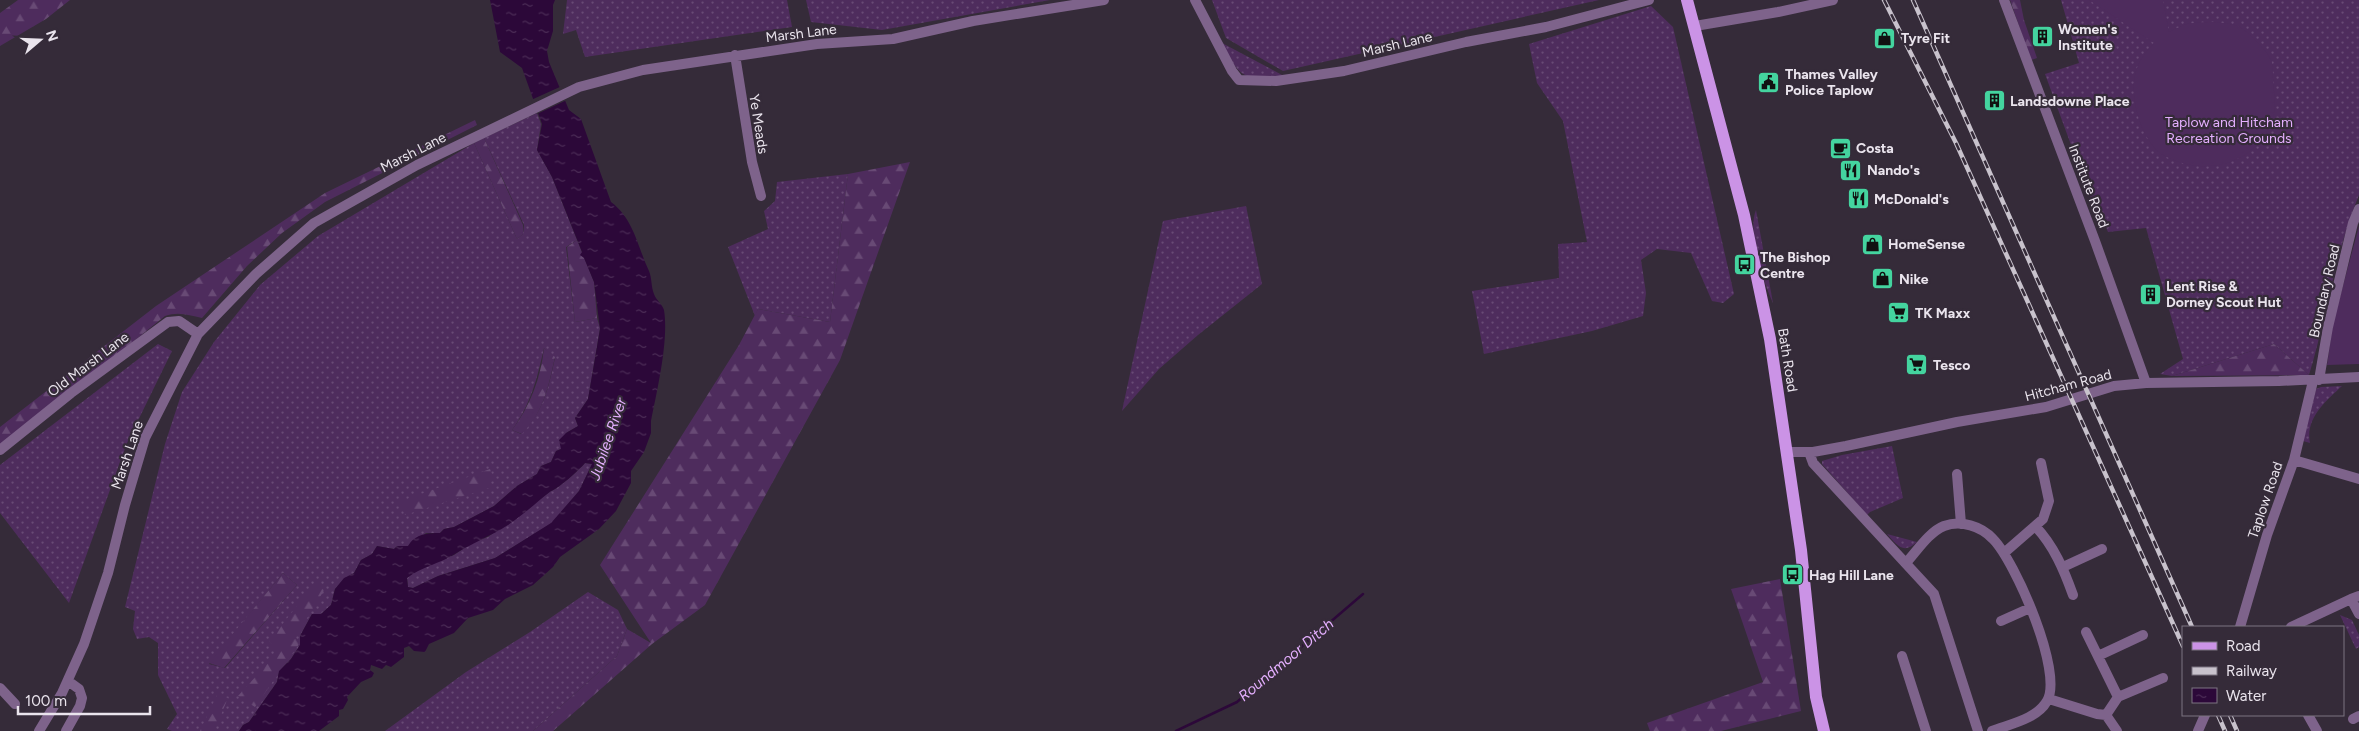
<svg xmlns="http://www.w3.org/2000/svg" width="2359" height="731" font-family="Figtree,sans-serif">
<defs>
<pattern id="grass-dots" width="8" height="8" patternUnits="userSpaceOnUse" patternTransform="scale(1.25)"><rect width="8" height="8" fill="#4e2c5d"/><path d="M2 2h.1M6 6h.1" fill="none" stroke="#684a75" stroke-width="1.8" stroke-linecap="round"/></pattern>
<pattern id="forest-firs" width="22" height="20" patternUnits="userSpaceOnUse" patternTransform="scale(1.25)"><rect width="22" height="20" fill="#4e2c5d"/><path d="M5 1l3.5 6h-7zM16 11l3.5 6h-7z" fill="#684a75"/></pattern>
<pattern id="water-ripples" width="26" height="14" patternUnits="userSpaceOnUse" patternTransform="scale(1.25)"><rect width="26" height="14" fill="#2c0839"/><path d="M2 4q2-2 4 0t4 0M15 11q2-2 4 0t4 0" fill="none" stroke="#4b2c56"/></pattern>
</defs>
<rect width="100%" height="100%" fill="#352b39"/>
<path fill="url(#grass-dots)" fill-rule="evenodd" d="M567,0H787L792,27L585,57L576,30L563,34Z
M806,0H1050L882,30L811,22Z
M1212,0H1599L1283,71L1226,38Z
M2061,0H2359V195C2335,252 2327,316 2309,375L2274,344L2172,376L2160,374L2183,359L2146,228L2108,232L2100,213H2096L2045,74L2079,63Z
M1651,6L1673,27L1734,294L1723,303L1712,301L1691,253L1657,249L1641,260L1646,293L1643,316L1592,331L1484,354L1472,291L1559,278L1558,244L1587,242L1563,121L1537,83L1529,44Z
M1222,43L1284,76C1243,80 1241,80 1222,43Z
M537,113L541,124L537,150L552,177L577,240L566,247L575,322L597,318L600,328L588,399L575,418L578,426L566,433L561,449L556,451L551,462L541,466L537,474L517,486L494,506L454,527L444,529L440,533H426L408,546H397L394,549L377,546L372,554L361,560L354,573L344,579L335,589L331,605L321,614H312L300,636V645L291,659L279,671L277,682L249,722L243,725L239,731H172L167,729L177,714L158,675V643L149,637L137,639L133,629L135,611L125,607L165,444L182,392L214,342L260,285L318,236L474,143L517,239L523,234L524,225L484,138ZM544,348L555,358C548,389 544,411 521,434L512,430C531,404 537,379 544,348ZM283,573L297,585L225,668L209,664Z
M848,174L830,322L758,309L755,316L728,247L768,229L764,211L775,201L777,182Z
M1246,206L1262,284L1198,335L1159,369L1122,411L1163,221Z
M1756,210L1773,303C1763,282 1747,231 1756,210Z
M158,344L172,351L127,443L69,603L0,513V465Z
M2342,386C2326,401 2305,418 2310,443L2303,441L2316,389L2321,387Z
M1892,446L1903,498L1870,512L1867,515L1822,464V461L1842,455Z
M585,463L592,464L579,491L552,523L495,558L438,576L413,588L408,587L407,578L417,570L454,555L472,543L488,537L551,491C558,489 579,470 585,463Z
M1887,534L1917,542C1903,555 1897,545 1887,534Z
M588,592L618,610L627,629L617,656L533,731H385L466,672L530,632Z
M2340,615L2352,620L2359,635V647L2356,649Z"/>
<path fill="url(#forest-firs)" d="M18,0H70L46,19L0,46V13Z
M2010,0H2020L2024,20L2037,58L2031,60Z
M475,120L477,125L325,202L282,233L247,266L202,318C189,315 178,311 165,316L0,449V427L156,306L325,193Z
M484,138L523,225V234L517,239L474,143Z
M910,162L840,360L705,605L652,644L553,731H533L617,656L627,629L651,643L600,565L739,345L758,309L830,322L848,174Z
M577,240L594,282L597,318L575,322L567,247Z
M2274,344L2309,375L2172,376Z
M544,348L555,357C548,388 544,411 522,434L512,430C530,407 541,377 544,348Z
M490,469L494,480L490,482L492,487L405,515L399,502Z
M283,573L297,585L224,668L209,663Z
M1780,579L1801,711L1721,731H1650L1647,723L1763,682L1731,589Z
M317,581L326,587L295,638L299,644L255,707L238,696L278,652L269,641Z
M217,695L228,698L214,731H200Z"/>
<path fill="#4e2c5d" d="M2089,0H2163L2169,32C2175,29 2181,26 2187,24C2201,21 2226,21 2240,27C2247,31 2254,39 2260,45C2265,50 2270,56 2272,63C2273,68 2273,74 2273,79C2274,93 2277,111 2271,124C2253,165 2204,177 2165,156C2141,144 2127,92 2137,68C2140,59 2148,50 2154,43Z
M2359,226V364L2327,365L2333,323Z"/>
<path fill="url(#water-ripples)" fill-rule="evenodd" d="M490,0H555L553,5V31L547,51L549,62L569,110L581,119L611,202C634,219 638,248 649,271C652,278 651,287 654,294C656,300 662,304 664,310C669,340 657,391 651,421V433L644,452L631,471V483L616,511L599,529L560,557L553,567L533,585L505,599L493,610L468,618L454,633L429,644L425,652L414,651L409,646L404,648V657L391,667L386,665L382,669L371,665L370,670L374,673L372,677L361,682L347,697L348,700L343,709L339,710V716L319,731H239L243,725L249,722L277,682L279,671L291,659L300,645V636L312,614H321L331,605L335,589L344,578L354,573L361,560L372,554L377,546L394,549L397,546H408C415,534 427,533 440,533L444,529L454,527L494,506L517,486L537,474L541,466L551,462L556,451L561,449L559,440L566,433L578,426L575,418L588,399L600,329L594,282L584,258L580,255L582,252L552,177L537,150L542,124L522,68L500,52ZM585,463L592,464L579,491L551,523L495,558L438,576L413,588L408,587L407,578C421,567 439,564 455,554C472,543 491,536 508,525C523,515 537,502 551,491C558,489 579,470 585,463Z"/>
<path fill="#352b39" d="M562,86L567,100L537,114L531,100Z"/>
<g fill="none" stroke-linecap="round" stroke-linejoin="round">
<path stroke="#2c0839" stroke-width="2.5" d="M1176,731L1237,702L1363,594"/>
<path stroke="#7e638b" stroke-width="10" d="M1195,0L1232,71L1239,80L1276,81L1344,71L1466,42L1546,27L1649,0
M2004,0L2095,241L2146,383
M1695,26L1778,12L1833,0
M735,55L752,162L761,196
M2319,380L2328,327L2353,223L2359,209
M0,450L71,393L168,322L179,321L198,334
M1788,452H1813L1846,446L1957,422L2046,407L2114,386L2146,383L2279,381L2359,377
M1809,452L1813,463L1934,594L1978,731
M2294,460L2359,479
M1957,474L1961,524
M2035,526C2054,546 2064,570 2073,595
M2004,553L2043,519L2049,501L2041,463
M1906,563C1917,551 1929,532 1944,526C1961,520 1981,526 1993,539C2015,561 2064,673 2047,701C2037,719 2010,724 1992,731
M2063,567L2102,549
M2359,596L2351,599L2359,614
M2001,621L2030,608
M2240,627L2267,535L2294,460L2313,381
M2291,627L2351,599
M2086,632L2118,697
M1902,656L1926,731
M2098,656L2143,635
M0,688L15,704
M2049,699L2097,714L2106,715L2117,731
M2106,715L2118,697L2163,678
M2308,715L2317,731
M2353,719L2359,716
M39,731L62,693L84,644L108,573L125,505L145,438L198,334L256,274L314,223L417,165L579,87L643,70L817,44L893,39L973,21L1104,0
M66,731L80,706L82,698L79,689L68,681
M2198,731L2205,715"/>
<path stroke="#cb93e6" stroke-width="12" d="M1687,0L1744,215L1770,339L1801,550L1816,697L1824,731"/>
<defs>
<path id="rail" d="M1884,0L1956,143L2183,646
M1913,0L2192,627
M2218,715L2225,731
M2230,715L2237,731"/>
</defs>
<use href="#rail" stroke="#c8c2cc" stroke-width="4.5"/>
<use href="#rail" stroke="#352b39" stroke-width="2.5" stroke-dasharray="8" stroke-linecap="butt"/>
</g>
<defs>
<symbol id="building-square" viewBox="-11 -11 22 22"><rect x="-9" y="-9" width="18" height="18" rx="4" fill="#44d49f" stroke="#352b39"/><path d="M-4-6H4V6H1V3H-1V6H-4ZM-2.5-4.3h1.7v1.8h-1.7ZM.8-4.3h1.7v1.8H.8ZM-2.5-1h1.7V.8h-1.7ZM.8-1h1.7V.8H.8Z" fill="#111"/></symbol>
<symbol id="shop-square" viewBox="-11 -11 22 22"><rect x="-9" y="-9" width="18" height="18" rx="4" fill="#44d49f" stroke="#352b39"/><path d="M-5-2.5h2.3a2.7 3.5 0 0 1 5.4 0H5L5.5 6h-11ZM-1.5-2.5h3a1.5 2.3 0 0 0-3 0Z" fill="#111"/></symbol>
<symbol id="civic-square" viewBox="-11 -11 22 22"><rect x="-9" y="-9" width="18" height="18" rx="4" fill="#44d49f" stroke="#352b39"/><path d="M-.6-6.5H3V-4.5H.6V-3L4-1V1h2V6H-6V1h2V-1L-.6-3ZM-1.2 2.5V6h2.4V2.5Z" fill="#111"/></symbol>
<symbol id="cafe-square" viewBox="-11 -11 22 22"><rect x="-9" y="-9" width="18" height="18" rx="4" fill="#44d49f" stroke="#352b39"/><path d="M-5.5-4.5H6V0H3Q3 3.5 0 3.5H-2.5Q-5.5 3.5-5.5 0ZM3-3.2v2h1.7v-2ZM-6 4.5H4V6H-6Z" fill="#111"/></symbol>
<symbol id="restaurant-square" viewBox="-11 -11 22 22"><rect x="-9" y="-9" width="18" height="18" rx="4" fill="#44d49f" stroke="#352b39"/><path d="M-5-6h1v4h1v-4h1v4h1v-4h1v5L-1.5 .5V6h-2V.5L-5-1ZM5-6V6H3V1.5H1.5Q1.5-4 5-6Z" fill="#111"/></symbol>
<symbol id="bus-square" viewBox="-11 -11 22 22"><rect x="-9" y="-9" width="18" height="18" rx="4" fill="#44d49f" stroke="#352b39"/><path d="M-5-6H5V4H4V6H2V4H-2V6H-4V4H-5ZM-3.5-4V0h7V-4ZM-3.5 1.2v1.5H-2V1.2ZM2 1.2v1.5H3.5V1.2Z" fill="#111"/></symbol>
<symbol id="supermarket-square" viewBox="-11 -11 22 22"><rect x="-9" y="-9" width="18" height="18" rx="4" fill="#44d49f" stroke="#352b39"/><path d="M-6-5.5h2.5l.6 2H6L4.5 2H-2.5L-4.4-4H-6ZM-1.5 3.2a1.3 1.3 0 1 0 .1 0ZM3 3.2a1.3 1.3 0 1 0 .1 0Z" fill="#111"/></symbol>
</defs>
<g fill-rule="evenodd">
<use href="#building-square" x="2030" y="24" width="25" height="25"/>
<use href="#shop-square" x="1872" y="26" width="25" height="25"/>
<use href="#civic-square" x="1756" y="70" width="25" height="25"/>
<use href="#building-square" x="1982" y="88" width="25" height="25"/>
<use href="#cafe-square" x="1828" y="136" width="25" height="25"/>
<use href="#restaurant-square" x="1838" y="158" width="25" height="25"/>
<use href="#restaurant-square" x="1846" y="186" width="25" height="25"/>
<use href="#shop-square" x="1860" y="232" width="25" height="25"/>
<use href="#bus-square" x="1732" y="252" width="25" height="25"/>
<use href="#shop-square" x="1870" y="266" width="25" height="25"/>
<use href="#building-square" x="2138" y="282" width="25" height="25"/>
<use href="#supermarket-square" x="1886" y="300" width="25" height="25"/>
<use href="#supermarket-square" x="1904" y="352" width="25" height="25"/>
<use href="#bus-square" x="1780" y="562" width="25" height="25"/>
</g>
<g text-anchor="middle" stroke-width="4.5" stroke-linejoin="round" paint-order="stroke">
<g font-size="14" font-weight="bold" fill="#eae4ed" stroke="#352b39" text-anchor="start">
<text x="2058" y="34">Women's<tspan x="2058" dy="16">Institute</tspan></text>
<text x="1901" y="43">Tyre Fit</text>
<text x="1785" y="79">Thames Valley<tspan x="1785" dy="16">Police Taplow</tspan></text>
<text x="2010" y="106">Landsdowne Place</text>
<text x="1856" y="153">Costa</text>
<text x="1867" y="175">Nando's</text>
<text x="1874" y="204">McDonald's</text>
<text x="1888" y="249">HomeSense</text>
<text x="1760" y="262">The Bishop<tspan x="1760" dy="16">Centre</tspan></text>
<text x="1899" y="284">Nike</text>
<text x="2166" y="291">Lent Rise &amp;<tspan x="2166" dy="16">Dorney Scout Hut</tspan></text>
<text x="1915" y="318">TK Maxx</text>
<text x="1933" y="370">Tesco</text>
<text x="1809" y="580">Hag Hill Lane</text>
</g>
<g font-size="14" fill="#eae4ed" stroke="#352b39">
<text transform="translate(801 33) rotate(-7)" y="5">Marsh Lane</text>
<text transform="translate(1397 44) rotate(-13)" y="5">Marsh Lane</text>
<text transform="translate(759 124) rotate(81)" y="5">Ye Meads</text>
<text transform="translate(413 152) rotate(-27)" y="5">Marsh Lane</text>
<text transform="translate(2089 186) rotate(69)" y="5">Institute Road</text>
<text transform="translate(2324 291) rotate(-77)" y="5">Boundary Road</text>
<text transform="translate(1788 360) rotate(81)" y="5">Bath Road</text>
<text transform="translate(88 364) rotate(-37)" y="5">Old Marsh Lane</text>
<text transform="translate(2068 385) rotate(-15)" y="5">Hitcham Road</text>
<text transform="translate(127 455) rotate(-71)" y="5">Marsh Lane</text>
<text transform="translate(2265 500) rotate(-71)" y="5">Taplow Road</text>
</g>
<g font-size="14" fill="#e4affe" stroke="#352b39">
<text x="2229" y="127">Taplow and Hitcham<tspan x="2229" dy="16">Recreation Grounds</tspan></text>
</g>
<g font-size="15" font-style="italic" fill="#e4affe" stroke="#352b39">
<text transform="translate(608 439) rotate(-71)" y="5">Jubilee River</text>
<text transform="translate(1286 660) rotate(-40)" y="5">Roundmoor Ditch</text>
</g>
</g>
<rect x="2182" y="626" width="162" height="90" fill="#352b39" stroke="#7d7581"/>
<rect x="2192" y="642" width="25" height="8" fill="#cb93e6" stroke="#7d7581"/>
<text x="2226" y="651" font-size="15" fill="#eae4ed">Road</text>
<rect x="2192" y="667" width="25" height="8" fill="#c8c2cc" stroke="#7d7581"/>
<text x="2226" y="676" font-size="15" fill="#eae4ed">Railway</text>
<rect x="2192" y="688" width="25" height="15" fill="url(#water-ripples)" stroke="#7d7581"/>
<text x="2226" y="701" font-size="15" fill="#eae4ed">Water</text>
<g transform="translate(40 40) rotate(71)" stroke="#352b39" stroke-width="4" paint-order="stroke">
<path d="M0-4L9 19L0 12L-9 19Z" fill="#eae4ed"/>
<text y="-8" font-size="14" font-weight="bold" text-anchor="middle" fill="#eae4ed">N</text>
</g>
<path d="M18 706v8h132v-8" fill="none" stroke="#eae4ed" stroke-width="2.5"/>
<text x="25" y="706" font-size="15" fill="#eae4ed" stroke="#352b39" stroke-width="4" paint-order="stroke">100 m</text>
</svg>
